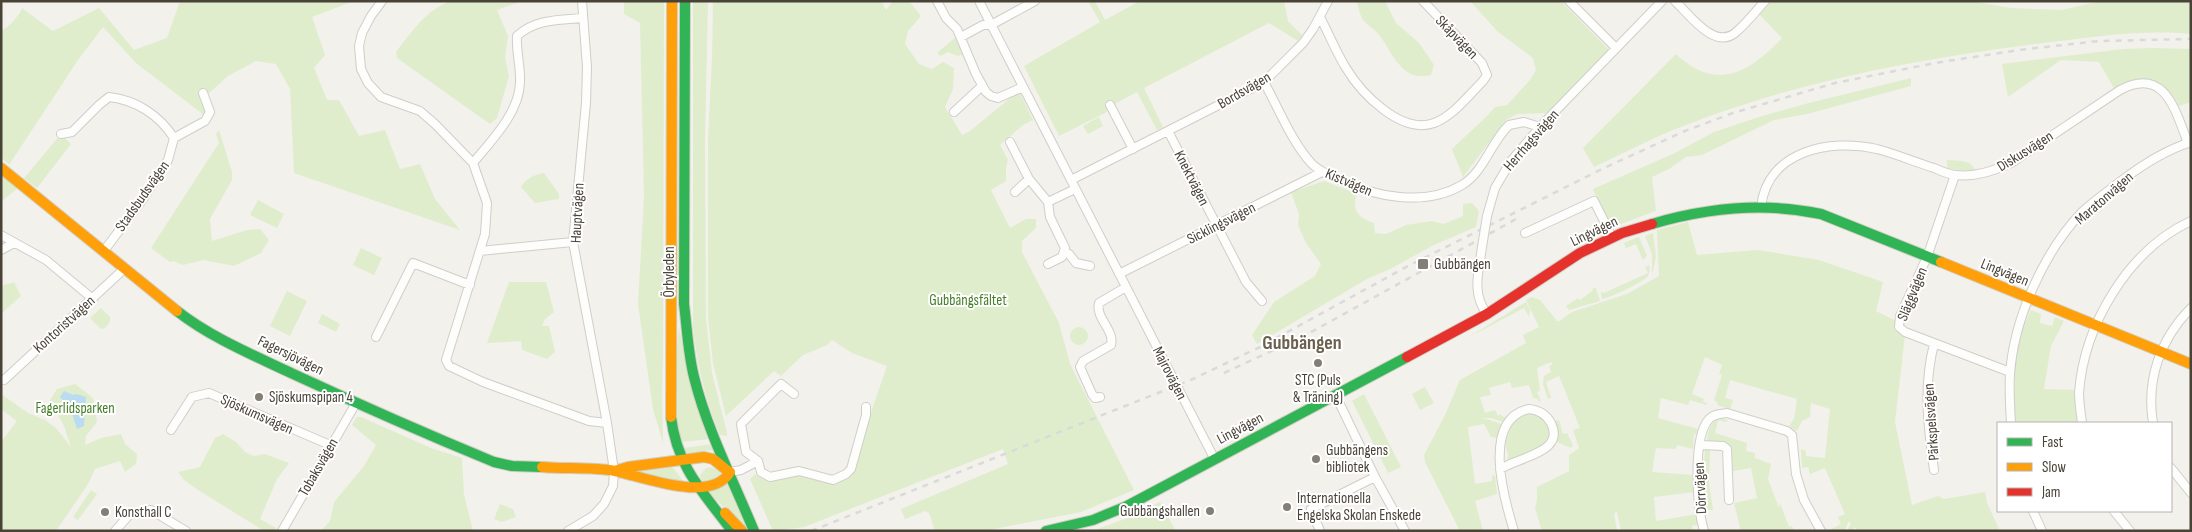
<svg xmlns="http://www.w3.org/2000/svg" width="2192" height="532" font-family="'Sofia Sans Condensed',sans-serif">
<rect width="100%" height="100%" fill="#f2f1ec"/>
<path fill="#dfedcc" d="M180,1H354L312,17L325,55L314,68L327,100H339L359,136L385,130L400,169L420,164L435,199L460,230L294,173L290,89L276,64L256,61L228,76L208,94L204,115L136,63L103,27L78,60L9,165L1,157V31C8,28 20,15 22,8L53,31L99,8L134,50L167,38Z
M452,1H522L497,10L508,36L505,57L509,76L497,118L490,124L397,58L396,52C411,33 427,8 452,1Z
M624,1H664L663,356L662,395L663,443L653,409L638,304L644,197L640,23L624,14Z
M693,1H708L705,141L706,319L712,373L727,433V436L720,435C706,401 697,365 693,327Z
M713,1H881L886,10L893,1H909L921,16L908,31L905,44L919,64L932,69L943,62L954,68L953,89L945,107L962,135L970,131L1019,91L1033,120L1023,125L1000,145L1008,160L1006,167V181L991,190L1010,228L1026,219H1036V228L1022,241V252L1059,323L1070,364L1134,490L1081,512L984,531H935L929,513L925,511L905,519L901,509L1008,464L1003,449L804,527L773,531L750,479L755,474L762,479L768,480L793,474L826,480L850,473L887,366L852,353L832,340L827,345L803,355L781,376L774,371L726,416L713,363L708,318V140L712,58Z
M1088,1H1095L1105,20L1140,1H1284L1288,21L1302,35L1298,41L1269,23L1144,88L1163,127L1157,130L1137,92L1111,106L1105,113L1059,136L1024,66L1100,22Z
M1357,1H1385L1396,23L1419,43L1434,65L1431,75C1403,83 1393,54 1380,36C1375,29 1368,26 1363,20C1360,15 1358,7 1357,1Z
M1470,1H1561L1609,50L1548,113L1517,114L1506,120L1463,177L1452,149L1488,115L1495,107L1507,105L1530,80L1536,70L1533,58L1498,32Z
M1771,1H1971L2011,8L2061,10L2102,1H2191V34C2140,29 2087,38 2036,44C1908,60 1779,85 1659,136C1637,146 1616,157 1594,167L1583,148L1676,54C1717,93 1750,72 1782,38L1759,14Z
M958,35L964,54L958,56L948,52L941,56L937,53Z
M2152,48L2191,49V102L2179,106C2164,76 2142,75 2115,90L2099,62L2061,60L2008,97L2002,64L2123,49Z
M1911,78V86L1807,114L1774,120L1702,155L1686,157L1669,169L1652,177L1656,211L1610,228L1593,189L1675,153L1714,132L1759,117L1805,104Z
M1099,117L1103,126L1088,134L1083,126Z
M219,130L232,172V180L210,219L212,241L247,230L260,229L269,240L261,253L234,266L203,260L183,265L173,261L170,262L151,248L219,143L216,134Z
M61,134L71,144L37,188L24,178Z
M1947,160C1957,161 1972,159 1975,171L1947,169Z
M544,173L559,194V199L535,203L521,187C527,178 533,175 544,173Z
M1,174L19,187L2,201L1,200Z
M1324,181L1357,194C1351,209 1359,219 1374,223L1375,233L1386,234L1406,225L1432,221L1444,224L1463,216V204L1472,203L1479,211L1476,227L1434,245L1390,269L1367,279L1257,344L1252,335L1274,302L1315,276L1321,264L1306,243L1298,225L1299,214L1291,192Z
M258,200L284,214L277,228L250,215Z
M1688,222L1697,255L1758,250L1819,260L1883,282L1876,311L1896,321L1894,330L1905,335L1895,422L1912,505L1938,496L1944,499L1985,492L1987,503L2000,531H1859L1854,527L1853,529L1855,531H1847L1851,524L1849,521L1844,531H1828L1841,524L1838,517L1845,514L1825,468L1810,474L1808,467L1802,468L1801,449L1806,451V456L1825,458L1830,409L1811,403L1810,417L1802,421L1797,431L1789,426L1794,419L1797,399L1730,380L1725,398L1733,400L1730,409L1717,405L1718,403L1714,400L1722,375L1719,374L1722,365L1705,357L1692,394L1704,399L1703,402L1707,403L1706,405L1690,400L1688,405L1661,398L1658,418L1698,429L1696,434H1694L1693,449L1677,445L1676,449L1656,448L1652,472L1694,475V492L1654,497L1656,521L1697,514L1699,524L1692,526L1693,531H1621L1617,512L1614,513L1617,531H1542L1535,508L1537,499V487L1569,471V455L1579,448L1573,430L1580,428L1559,376L1546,382L1551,398L1548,399L1543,384L1544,376L1551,372L1549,366L1553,364L1551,362L1537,368L1540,391L1537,392L1541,401L1539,402L1538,399L1533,398L1529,385L1512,388L1510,382L1489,388L1491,395L1480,397L1485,413L1495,410L1498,416L1500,414L1505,418L1503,422L1491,418H1483L1502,424L1497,438L1491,437L1484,424L1468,427L1475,484L1492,481V475L1495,476L1497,494L1475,501L1483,531H1460L1425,462L1424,455L1445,415L1460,380L1526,343L1523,335L1539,327L1526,300L1532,297L1540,300L1558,322L1572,312L1627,294L1659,276L1657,230Z
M1653,233L1656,257L1652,275V254L1645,236Z
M1639,237L1647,256L1643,260L1636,244L1626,248L1624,243Z
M361,248L382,258L374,275L353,265Z
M1649,265C1650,269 1650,272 1648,276C1642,283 1611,297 1602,299L1601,292L1604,293L1648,273L1645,267Z
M14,282L21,296L1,314V286Z
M509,282H546L554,312L545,319L542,326H549L555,352L547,359L522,350L521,341L487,343Z
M1593,288H1596L1600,301L1569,310L1566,306L1578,298L1580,300L1592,291Z
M287,291L307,301L290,336L270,326Z
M1526,302L1530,310L1529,317L1524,308L1467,338Z
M101,308L110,317V322L104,329L100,328L90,318Z
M2031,310L2041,314L2040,323L2052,326L2055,317L2064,321L2051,346L2044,389L2077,390L2079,423H2015C2013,385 2013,345 2031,310Z
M322,314L340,324L336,332L318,323Z
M679,327L693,394L709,439L682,442C672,406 675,364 679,327Z
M1070 336a9 9 0 1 1 18 0a9 9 0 1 1-18 0Z
M75,384L93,398L97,422L86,436L85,445L101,438L121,434L125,444L137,454L136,464L125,472L120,461L95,469L88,484L56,531H1V442L17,421L1,409V394L28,413L45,420L56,428L71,447L64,426L50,400L57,389Z
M1425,387L1434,403L1420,410L1412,394Z
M1364,394L1401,467L1388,473L1352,401Z
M1529,413C1537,413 1544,417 1547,425C1556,446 1535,450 1520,455C1516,457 1512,461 1507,464L1508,454L1505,445C1510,427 1510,420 1529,413Z
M357,417H361L431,448L462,458L464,494L473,531H321L330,521L334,502L364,466L376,445L352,425Z
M1720,418L1727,420V422L1718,420L1715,433L1747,443L1746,451L1755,453V458L1771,464L1768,479L1779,508L1780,503L1789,527L1792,526L1794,531H1741L1734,503L1757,498L1751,468L1728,472L1729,449L1707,442C1708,432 1709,422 1720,418Z
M1559,420L1563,434L1567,433L1573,445L1571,448L1557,442L1558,435L1556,421Z
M223,434L236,442L245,452L254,456L265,454L289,463L277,479L260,519L276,528L275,531H264L195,488L184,480L178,472L200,467L215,438Z
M712,444L713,450L686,454L684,448Z
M1705,450H1710L1709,483L1713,510H1706L1703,479Z
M671,465L683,481L632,473V469Z
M711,467L719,471L722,477L705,484L701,482L700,475L706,468Z
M727,484L748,531L710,494L709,491Z
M91,490L97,494L78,520L73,517Z
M1160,502L1176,531H1092L1125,519Z
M500,504L513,509L516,517L502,522L494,519Z"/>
<path fill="#bbdbf1" d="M64,391L73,395L77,394L86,397L84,426L77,429L70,407L60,397Z"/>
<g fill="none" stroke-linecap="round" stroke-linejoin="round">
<defs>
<path id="street" d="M382,1L371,16L362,33L359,46L361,69L368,83L381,97L420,111L435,124L473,163L487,203L485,234L446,360L449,366L483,382L589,421L607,423
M937,1L946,18L957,29L976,74L986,92L991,96L998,98L1023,87
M979,1L1214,458
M1569,1L1616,48
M1675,1C1689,14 1714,50 1735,33C1746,24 1756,11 1765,1
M1320,17C1329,34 1336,52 1346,68C1361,93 1401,135 1434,123C1453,116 1469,95 1483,81L1487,75L1482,63L1423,1
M961,37L983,25H991L1035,1
M1264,82C1278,107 1292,143 1312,164C1319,171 1329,175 1338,179C1374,197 1425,207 1462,185C1484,172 1491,142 1509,125L1524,122L1540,127
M1110,105L1133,149
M954,112L982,86
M1168,131L1246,282L1262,301
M61,134L72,132L99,105L109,97C136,100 159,115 174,138
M1010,142L1029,179L1048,202L1050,217L1065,248L1062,257L1048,264
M473,163C491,141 519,113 520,83C521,68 516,52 517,36C535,19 559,20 583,18
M1955,175L1927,257L1900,316L1899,327L1905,332L2010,372
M1071,180L1264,82L1303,43L1313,29L1328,1
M1015,192L1029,179
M1048,202L1075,189
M1761,207C1767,151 1830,138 1877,149C1896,154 1915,162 1934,168C1941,171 1949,175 1956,175C1976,177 1993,171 2011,163L2120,90C2165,66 2175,110 2188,143
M1487,216L1495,188L1511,161L1540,127L1662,1
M1525,233L1594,201L1609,231L1610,238
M1,235L46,260L93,299
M1482,247C1479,271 1471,293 1487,314
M1,250L14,243
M480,251L573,242
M103,252L143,199L168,160L174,138L205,121L210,112L203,93
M1065,252L1069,254L1076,263L1090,266
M1119,274L1322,172
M376,337L413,263L470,285
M1934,344C1923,386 1928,427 1934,470
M4,380L124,269
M794,394L781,384L741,424L746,452L758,461L761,472L770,477L799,471L833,480L846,474L851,469L866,415V407
M1335,394L1375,477L1405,531
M1100,397L1095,398L1092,394L1080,367L1083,361L1111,345C1115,330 1095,318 1099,303L1126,287
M2011,423C2010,407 2009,390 2010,374C2014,318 2044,252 2082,212C2094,201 2108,191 2121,181C2142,165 2165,150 2191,142
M2082,423C2081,414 2079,403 2079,393C2084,325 2128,250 2191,221
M2153,423C2146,380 2160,339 2191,308
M171,430L192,397L209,393L330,445
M1700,445L1723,446L1727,449L1729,500
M2171,468L2191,493
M1500,469C1506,466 1512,463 1518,461C1534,454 1563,447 1551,423C1546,414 1539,410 1529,409C1481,419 1504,499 1514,531
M730,472L741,470L758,461
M2033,511L2042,531
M2114,511L2130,531
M115,531L130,514L151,510L186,531
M282,531L356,403
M568,531L593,516L604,504L613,486L614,471L607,423L573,242L586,103L587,67L582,1
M1320,531L1311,509L1375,477
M1704,531C1697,507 1692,438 1709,419C1714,414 1720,414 1727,413L1787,431L1792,435L1796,474L1804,500L1821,531"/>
<path id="fast" d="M685,1L684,304C687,328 688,353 694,377C707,430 733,480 754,531
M1652,224C1707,208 1765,202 1821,214L1941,262
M177,311C210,337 253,355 291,373C358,404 426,434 494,462L512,466L542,467
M671,417C677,467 703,492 732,531
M1046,531L1093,520L1127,506L1407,357"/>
<path id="slow" d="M1,168L177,311
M1941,262L2191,364
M671,417L672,1
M542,467C565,469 592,467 615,471C644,477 711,504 730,472
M614,471L628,467L704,457L713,459L729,472
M725,513L742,531"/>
<path id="jam" d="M1407,357L1487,314L1580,253L1622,233L1652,224"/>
</defs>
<use href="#street" stroke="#d0cec9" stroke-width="10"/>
<use href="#fast" stroke="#d2cec3" stroke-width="12"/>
<use href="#slow" stroke="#d2cec3" stroke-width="12"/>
<use href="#jam" stroke="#d2cec3" stroke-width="12"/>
<use href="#street" stroke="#fdfdfc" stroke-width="8"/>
<use href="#fast" stroke="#30b455" stroke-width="10"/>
<use href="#slow" stroke="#ff9f0a" stroke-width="10"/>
<use href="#jam" stroke="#e5322d" stroke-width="10"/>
<path stroke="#dadad9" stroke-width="2.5" stroke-dasharray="6 6" stroke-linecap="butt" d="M1224,373L1304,336L1518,218
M811,531L1193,379L1260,347L1408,266L1604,168L1685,131L1733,113L1835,83L1935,63L2019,50L2099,41L2191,39"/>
<defs>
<path id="street-bridge" d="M1482,247L1487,216"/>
</defs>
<use href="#street-bridge" stroke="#d0cec9" stroke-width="10" stroke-linecap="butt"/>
<use href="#street-bridge" stroke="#fdfdfc" stroke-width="8"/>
</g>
<g fill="#847f76" stroke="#fff" stroke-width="2">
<rect x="1417" y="258" width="12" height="12" rx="2.5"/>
<circle cx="1318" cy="363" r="5"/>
<circle cx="259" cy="397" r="5"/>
<circle cx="1316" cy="459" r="5"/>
<circle cx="1287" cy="507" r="5"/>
<circle cx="1210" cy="511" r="5"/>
<circle cx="105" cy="512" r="5"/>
</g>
<g text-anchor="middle" stroke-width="4" stroke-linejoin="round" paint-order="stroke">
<g font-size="15" fill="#494237" stroke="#fff">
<text transform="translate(1457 37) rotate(46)" y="5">Skåpvägen</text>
<text transform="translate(1244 90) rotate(-30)" y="5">Bordsvägen</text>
<text transform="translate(1531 140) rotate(-49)" y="5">Herrhagsvägen</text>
<text transform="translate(2025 151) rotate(-32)" y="5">Diskusvägen</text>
<text transform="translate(1192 178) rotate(63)" y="5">Knektvägen</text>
<text transform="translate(1349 182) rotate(23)" y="5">Kistvägen</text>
<text transform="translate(142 196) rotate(-55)" y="5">Stadsbudsvägen</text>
<text transform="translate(2104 198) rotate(-41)" y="5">Maratonvägen</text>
<text transform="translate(577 213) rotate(-87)" y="5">Hauptvägen</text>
<text transform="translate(1221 223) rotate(-27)" y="5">Sicklingsvägen</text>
<text transform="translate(1594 231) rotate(-26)" y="5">Lingvägen</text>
<text transform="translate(669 272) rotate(-90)" y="5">Örbyleden</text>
<text transform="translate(2005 272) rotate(22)" y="5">Lingvägen</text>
<text transform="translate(1912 294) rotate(-68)" y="5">Släggvägen</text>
<text transform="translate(64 324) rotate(-42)" y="5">Kontoristvägen</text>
<text transform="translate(291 355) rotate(26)" y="5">Fagersjövägen</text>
<text transform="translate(1170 373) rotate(63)" y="5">Majrovägen</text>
<text transform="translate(257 414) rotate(24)" y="5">Sjöskumsvägen</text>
<text transform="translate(1931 422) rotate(-94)" y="5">Pärkspelsvägen</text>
<text transform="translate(1240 428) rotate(-28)" y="5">Lingvägen</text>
<text transform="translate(318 467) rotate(-60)" y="5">Tobaksvägen</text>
<text transform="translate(1700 488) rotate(-93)" y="5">Dörrvägen</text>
</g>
<g font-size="15" fill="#494237" stroke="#fff" text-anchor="start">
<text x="1434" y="269">Gubbängen</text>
<text x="1318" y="385" text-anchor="middle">STC (Puls<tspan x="1318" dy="17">&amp; Träning)</tspan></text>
<text x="269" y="402">Sjöskumspipan 4</text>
<text x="1326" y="455">Gubbängens<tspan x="1326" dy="17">bibliotek</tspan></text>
<text x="1297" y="503">Internationella<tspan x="1297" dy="17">Engelska Skolan Enskede</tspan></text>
<text x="1200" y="516" text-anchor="end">Gubbängshallen</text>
<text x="115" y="517">Konsthall C</text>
</g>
<g font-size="15" fill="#467e28" stroke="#fff">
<text x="968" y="305">Gubbängsfältet</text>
<text x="75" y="413">Fagerlidsparken</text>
</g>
<g font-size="20" font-weight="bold" fill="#6c614e" stroke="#fff">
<text x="1302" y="349">Gubbängen</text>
</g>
</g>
<rect width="2192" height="532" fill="none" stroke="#494237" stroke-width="5"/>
<rect x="1997" y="422" width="175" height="90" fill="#ffffff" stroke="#b6b3af"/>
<rect x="2007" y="438" width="25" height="8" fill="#30b455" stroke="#b6b3af"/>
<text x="2042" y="447" font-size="15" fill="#494237">Fast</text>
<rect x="2007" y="463" width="25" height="8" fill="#ff9f0a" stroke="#b6b3af"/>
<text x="2042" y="472" font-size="15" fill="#494237">Slow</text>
<rect x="2007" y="488" width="25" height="8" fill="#e5322d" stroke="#b6b3af"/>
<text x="2042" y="497" font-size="15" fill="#494237">Jam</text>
</svg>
